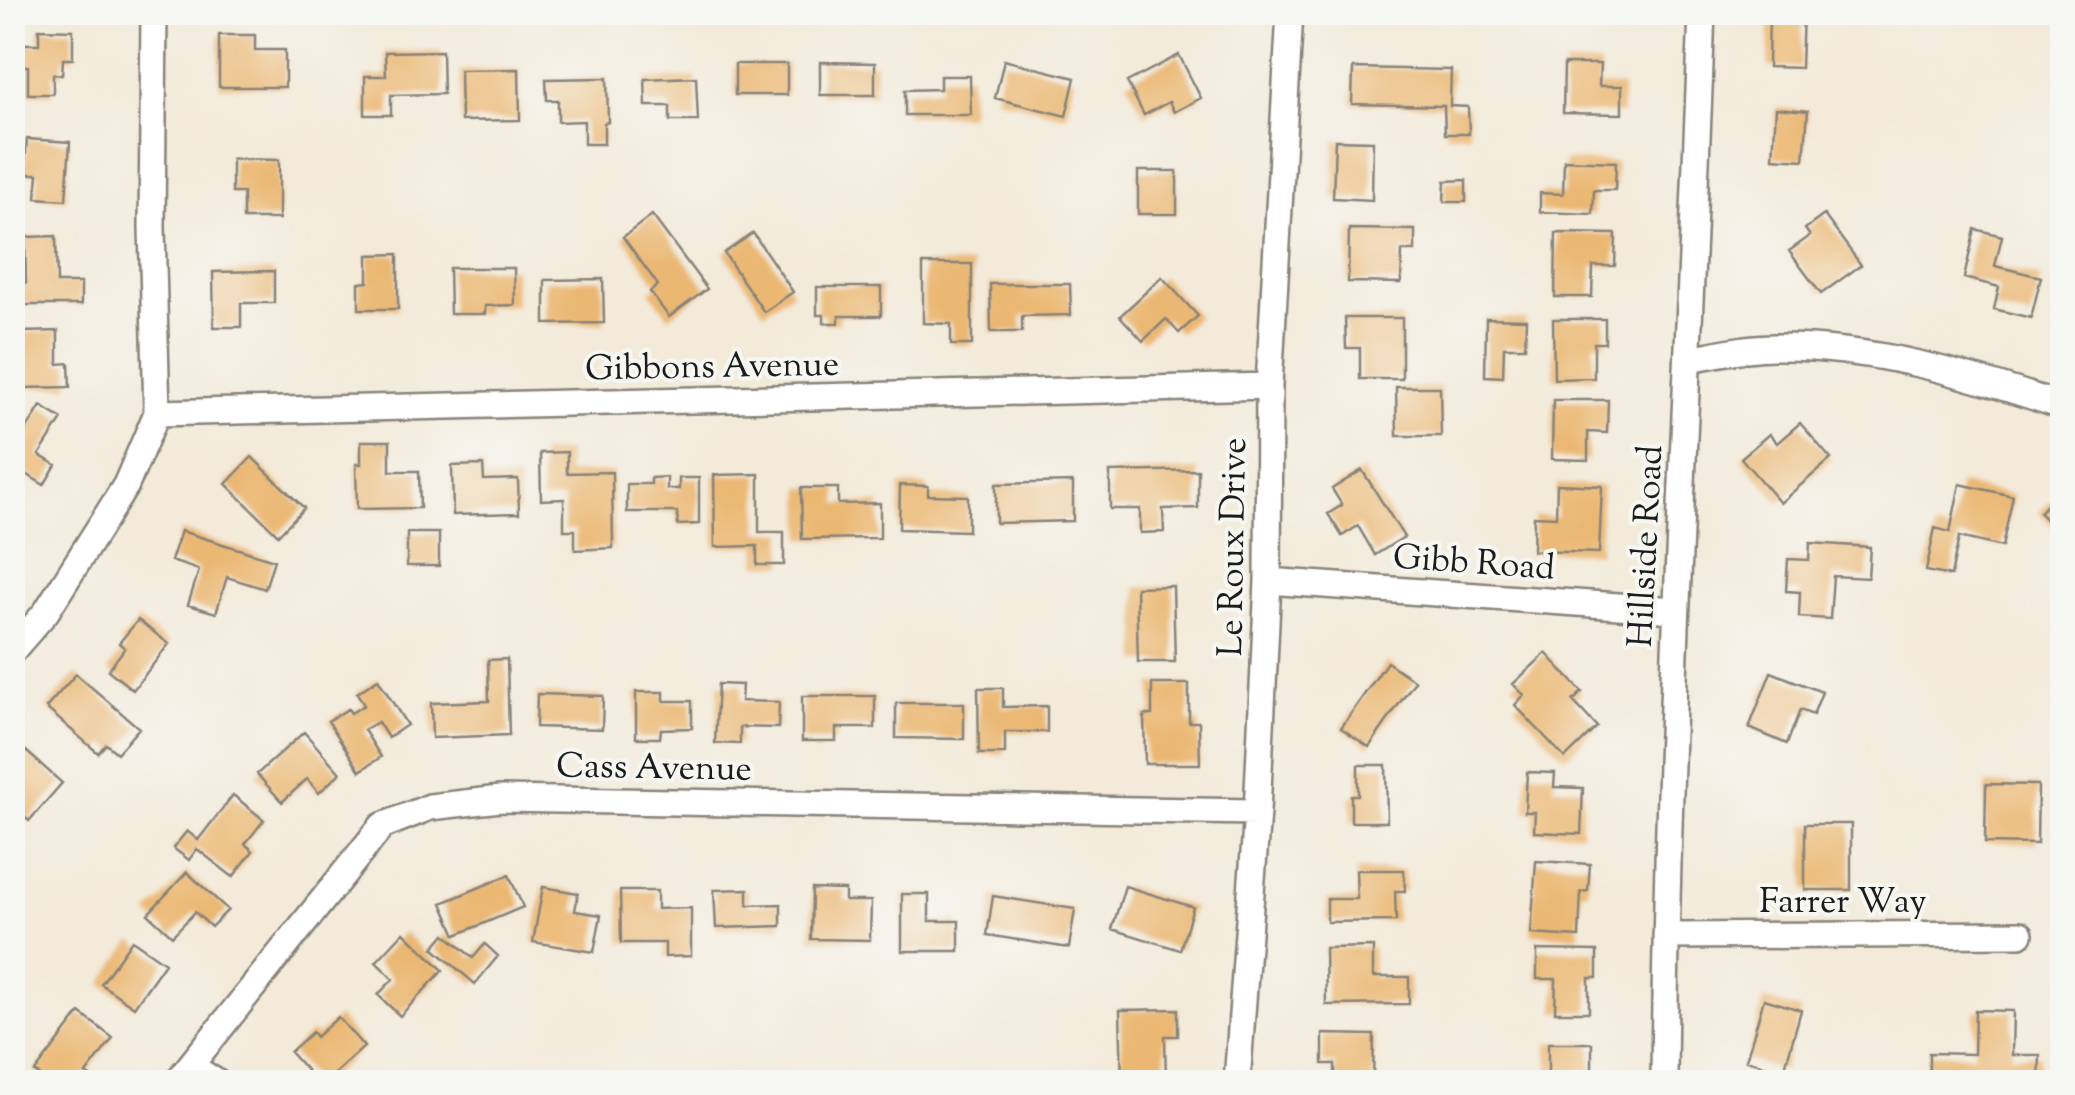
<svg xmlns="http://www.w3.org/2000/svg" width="2075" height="1095" font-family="'Sorts Mill Goudy',serif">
<rect width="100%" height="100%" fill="#f6f6f2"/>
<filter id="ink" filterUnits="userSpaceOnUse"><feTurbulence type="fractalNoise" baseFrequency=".01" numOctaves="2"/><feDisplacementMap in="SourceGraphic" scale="20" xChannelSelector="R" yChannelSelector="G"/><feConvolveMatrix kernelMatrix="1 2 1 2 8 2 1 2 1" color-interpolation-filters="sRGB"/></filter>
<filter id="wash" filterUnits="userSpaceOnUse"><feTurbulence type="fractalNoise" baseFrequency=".0048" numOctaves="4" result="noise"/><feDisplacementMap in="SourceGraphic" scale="40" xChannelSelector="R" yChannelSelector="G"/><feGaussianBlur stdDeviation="2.25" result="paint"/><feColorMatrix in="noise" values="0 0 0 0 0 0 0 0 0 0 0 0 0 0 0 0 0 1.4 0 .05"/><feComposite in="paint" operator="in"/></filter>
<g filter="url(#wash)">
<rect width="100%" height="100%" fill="#f3ead9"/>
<g id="blocks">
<path fill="#ebb873" d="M1769,12H1803L1801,68L1768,67Z
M39,29L73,30V59H63L62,75L53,74V94H28V66H12V44H39Z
M219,35H255V50H285V87H219Z
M442,51L443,94L391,95V115H365V76H386L385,52Z
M1179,55L1201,98L1174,112L1169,102L1144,115L1127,82Z
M1004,60L1075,78L1066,116L995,98Z
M820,62L875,63V95H820Z
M735,64H787V95H735Z
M1564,64H1600L1599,86H1622V114L1563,113Z
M1353,68L1451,70L1450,106L1468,107L1469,134H1445L1444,106L1352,104Z
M519,69L520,120L461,121L460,70Z
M940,76H970L971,115H905V90L940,89Z
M696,77L698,121H670V106H646L645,79Z
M607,78L608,122L604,123V144H584V121L558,122V100H547L546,79Z
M1776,108L1808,111L1804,160L1773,158Z
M27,139L70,142L66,200L36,198L38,174H24Z
M1335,140L1373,141L1372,200L1333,198Z
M232,159L279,160V219H243V193H232Z
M1564,160L1616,162L1615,190H1594L1593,214L1540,212V193L1563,194Z
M1138,171H1177V214H1138Z
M1466,180V202H1444L1445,181Z
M652,215L707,289L669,317L650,292L658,285L623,237Z
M1824,215L1861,265L1821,294L1789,251L1810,236L1805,229Z
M1349,229L1415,230V251H1402L1401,283L1348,282Z
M1975,229L2002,236L1995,266L2041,277L2031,318L1994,309L1999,287L1964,278Z
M753,233L793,292L764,312L724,253Z
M1556,233L1616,234L1615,266H1593L1592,297H1555Z
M56,236L57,283H81V305H17V283H26L25,237Z
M398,254V309H359V283L368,282V255Z
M923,264H972V345H951V324L923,323Z
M449,268H514L515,305L485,306V314H450Z
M274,271V303H241V327H214L213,272Z
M1162,277L1198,316L1179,333L1166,319L1143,341L1120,316Z
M603,279L604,323L545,324V280Z
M990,284H1070L1071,315L1022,316V332H991Z
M817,287H881V316H839V323H824V315H817Z
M1345,318H1402V379H1360V348H1346Z
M1486,318L1526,319L1525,347H1504L1503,377L1485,376Z
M1553,319H1605V343H1594V378L1554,379Z
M58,331V364L69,363L70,387L23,388L22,332Z
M1396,387H1440L1441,436H1397Z
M1553,400H1608L1607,433L1588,432V460L1552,459Z
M41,406L62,419L39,455L56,465L44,485L12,465V433L21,438Z
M1800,423L1831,459L1780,503L1741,458L1769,434L1777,443Z
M361,441H390V471H419L420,508L357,509L356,464H361Z
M567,452V473L612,472L613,548L575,550V530H564V499L541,500L540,453Z
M252,457L304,508L278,535L226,484Z
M483,465L484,480L518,479L519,513L453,515L452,466Z
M1198,470V508L1163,509L1164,532L1140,533V509H1110V472Z
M1362,470L1404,537L1375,555L1358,526L1342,536L1328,514L1342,505L1332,489Z
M759,474V532H784V565H757V546L715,547L714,475Z
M667,477V489H679V478H699V524L678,525L677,512H627V484H651V478Z
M1073,482V521L996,523V484Z
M1557,484L1602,486L1599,553L1533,551L1534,516L1556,517Z
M1960,484L2013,496L2002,547L1959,537L1951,576L1926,571L1935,528L1950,532Z
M900,485L928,486V495L968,496V531L899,529Z
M801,488H838V504L880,503V538L802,539Z
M2059,494L2062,497V537L2039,512Z
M181,531L274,560L265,589L227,577L216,613L188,605L199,570L171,561Z
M407,533H439V566H407Z
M1810,543L1870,547L1868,578L1833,576L1830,619L1799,617L1800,592L1786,591L1788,559L1809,560Z
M1173,586L1175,662H1138L1136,587Z
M138,620L169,644L133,690L108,670L125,648L119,643Z
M1546,653L1582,692L1573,701L1597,727L1565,758L1515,705L1524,695L1513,684Z
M507,659L509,735L432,738L431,703L489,701L488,660Z
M1387,662L1415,681L1369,747L1341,728Z
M1771,672L1822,692L1813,715L1800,710L1787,744L1749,728Z
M76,674L139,728L117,753L106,744L98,753L46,708Z
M378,679L407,725L388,738L378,722L364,730L381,757L360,771L328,721L348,709L351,713L364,705L357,693Z
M718,684L742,685L741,701L779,702L778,728L740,727V744L715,743Z
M1152,684H1189V722H1199L1200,764H1145L1144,715H1152Z
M978,688H1003V707L1047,706V732H1005V754H979Z
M636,692H664V701H692V728L661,729L660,738H636Z
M537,694L603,696L602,729L536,727Z
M802,696H875V728H836V741H802Z
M896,703H964V739L896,738Z
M304,732L340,773L319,793L307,779L282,802L257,774Z
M26,751L62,783L29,821L12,806V787L19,779L12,773V767Z
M1358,765H1386L1387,822H1351V795H1358Z
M1527,772L1555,773L1554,787L1583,788L1581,834L1534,832L1535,812H1525Z
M1986,784L2038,785L2037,844L1985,843Z
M233,795L264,820L245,844L253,851L233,877L197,849L189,860L173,848L187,831L198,840Z
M1805,824H1851V890H1805Z
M1536,861L1590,864L1588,891L1581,892L1579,937L1531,934Z
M1356,870H1404L1405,891H1395L1396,921L1327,922V899H1357Z
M187,872L228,910L211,927L195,912L172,936L148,914Z
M509,875L523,907L456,935L442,903Z
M1125,886L1193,907L1180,950L1112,929Z
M543,887L578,893L575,911L601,915L594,952L533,942Z
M748,889V905L781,904V926L716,928L714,890Z
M812,889L845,890V901H871L870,940L811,939Z
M620,891H657V909L691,908V956L665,957V943H621Z
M902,894H929V921H959V951H902Z
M993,896L1075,909L1069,948L987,935Z
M404,932L443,970L400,1016L378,995L393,979L376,962Z
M445,934L473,958L485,944L498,956L475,984L433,948Z
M132,940L165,963L134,1007L101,984Z
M1373,947V977H1409V1004L1326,1005L1325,948Z
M1537,950L1597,951V978H1589V1012H1555L1556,979H1537Z
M1764,999L1801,1010L1784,1071L1746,1060Z
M1178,1009V1036H1165L1166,1082H1122L1120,1010Z
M1975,1010L2013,1011L2012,1055H2040L2039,1082H1929V1053L1974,1054Z
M80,1013L113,1038L86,1074L93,1079L90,1082H49L35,1072Z
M338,1017L364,1047L325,1082H317L290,1052L312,1032L316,1037Z
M1323,1034L1374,1035L1373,1082H1335V1064H1323Z
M1548,1043H1592V1077H1580V1082H1548Z"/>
</g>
</g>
<g filter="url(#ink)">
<use href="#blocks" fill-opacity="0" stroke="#88837a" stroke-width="2.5"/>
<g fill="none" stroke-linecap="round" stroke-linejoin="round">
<defs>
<path id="minor" d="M1689,359C1717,354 1746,347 1774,347C1875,346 1968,375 2062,406
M157,413L1269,386
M1268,581L1675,610
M12,651L46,612L126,485L157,413L152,227L154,12
M1666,936L2020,934
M191,1066L216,1082
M177,1082L382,826L430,807L500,799L1257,812
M1237,1082L1257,812L1268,581L1269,386L1290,12
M1664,1082C1667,725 1689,369 1702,12"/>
</defs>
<use href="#minor" stroke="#88837a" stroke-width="30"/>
<use href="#minor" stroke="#fff" stroke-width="25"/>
</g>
</g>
<g text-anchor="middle" stroke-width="8" stroke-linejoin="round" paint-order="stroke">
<g font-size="35" fill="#1c1c1c" stroke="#f6f6f2">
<text transform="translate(712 365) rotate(-1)" y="12">Gibbons Avenue</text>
<text transform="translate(1644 546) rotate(-87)" y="12">Hillside Road</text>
<text transform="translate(1231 547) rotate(-89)" y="12">Le Roux Drive</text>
<text transform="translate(1474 561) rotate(4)" y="12">Gibb Road</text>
<text transform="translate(654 766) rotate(1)" y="12">Cass Avenue</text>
<text x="1843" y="912">Farrer Way</text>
</g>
</g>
<rect width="2075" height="1095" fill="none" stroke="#f6f6f2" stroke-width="50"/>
</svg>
